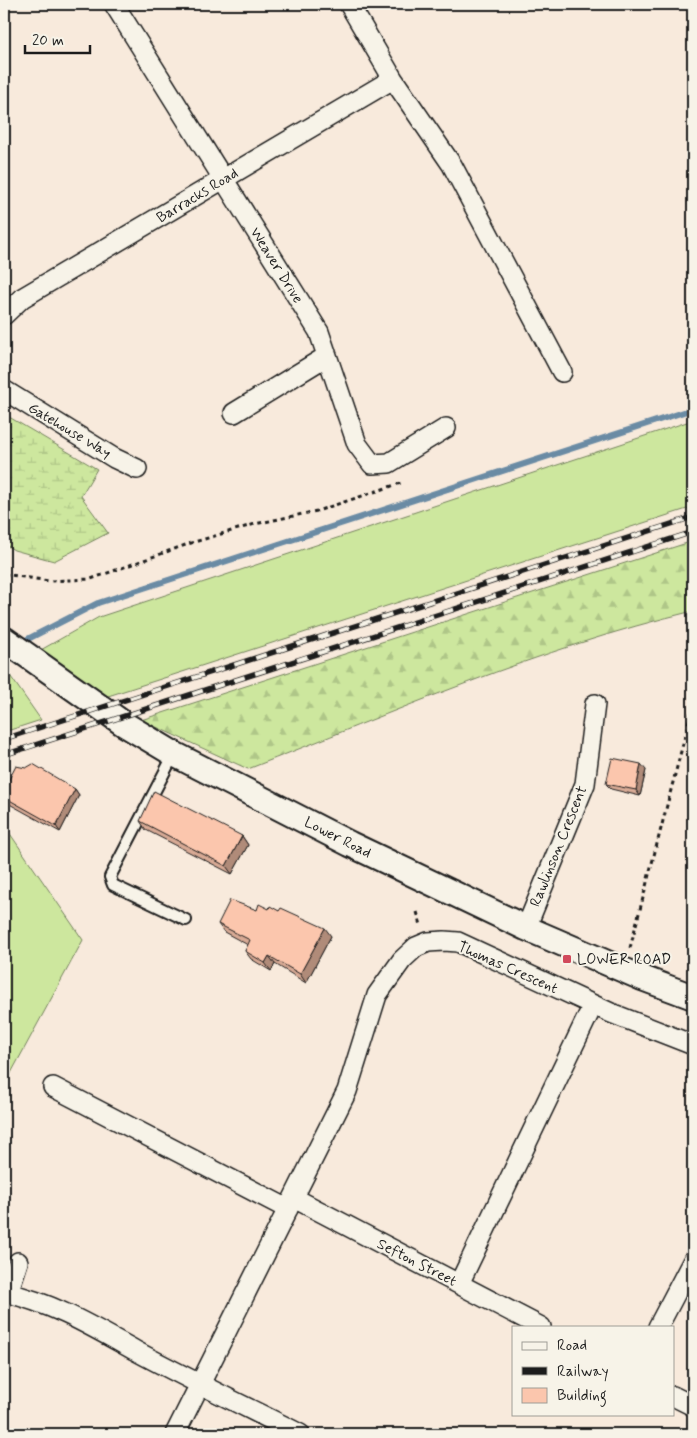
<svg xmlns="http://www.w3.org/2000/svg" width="697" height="1438" font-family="Mynerve,sans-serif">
<defs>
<pattern id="forest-firs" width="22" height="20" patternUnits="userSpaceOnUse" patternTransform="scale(1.25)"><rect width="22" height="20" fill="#cde79e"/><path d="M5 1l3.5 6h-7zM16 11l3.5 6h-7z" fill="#afc688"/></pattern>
<pattern id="wetland-marsh" width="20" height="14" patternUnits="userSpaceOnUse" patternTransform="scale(1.25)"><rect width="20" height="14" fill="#cde79e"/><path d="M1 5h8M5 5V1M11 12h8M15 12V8" fill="none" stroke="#afc688"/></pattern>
</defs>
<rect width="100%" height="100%" fill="#f8eadc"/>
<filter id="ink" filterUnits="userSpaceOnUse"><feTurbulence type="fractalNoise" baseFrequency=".02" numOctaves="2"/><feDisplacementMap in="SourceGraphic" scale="10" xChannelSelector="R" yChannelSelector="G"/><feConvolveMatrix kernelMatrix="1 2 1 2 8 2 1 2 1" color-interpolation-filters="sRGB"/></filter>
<g filter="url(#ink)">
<path fill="#cde79e" stroke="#74825d" d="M693,420V507L105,697L39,651L99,617Z
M4,667L41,720L4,732Z
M4,825L83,940L4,1086Z"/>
<path fill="url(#forest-firs)" stroke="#74825d" d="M693,541V611C540,648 394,712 248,769L141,720Z"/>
<path fill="url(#wetland-marsh)" stroke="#74825d" d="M4,414L97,469L81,496L108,533L54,561L14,550L4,544Z"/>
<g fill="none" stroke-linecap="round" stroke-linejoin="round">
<path stroke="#6b8ba4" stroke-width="6" d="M20,643L98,603L693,409"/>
<defs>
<path id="service" d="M174,754L110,877L113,885L186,920"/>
<path id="minor" d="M114,4L319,332L357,444L372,464L389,463L446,428
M349,4L393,79L452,165L562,372
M4,315L22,298L393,79
M4,390L114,458L137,469
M234,413L327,356
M526,928L585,784L595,704
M53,1087L288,1209
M294,1198L541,1327
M459,1284L593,1005
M4,1292C55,1304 91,1326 136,1351C190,1380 246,1407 300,1434
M8,1293L18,1262
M658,1327L693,1260
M673,1396L693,1406
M175,1434L347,1091L377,995L402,960L416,947L428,942L444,941L458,942L611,1013L693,1045"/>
<path id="tertiary" d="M4,639L124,724L174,754L350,844L526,928L642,978L693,997"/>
</defs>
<use href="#service" stroke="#1c1c1c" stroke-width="14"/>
<use href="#minor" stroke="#1c1c1c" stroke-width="22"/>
<use href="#tertiary" stroke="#1c1c1c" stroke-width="28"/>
<path stroke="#1c1c1c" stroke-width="3" stroke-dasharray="4 4" stroke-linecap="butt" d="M4,574L49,581L91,579L191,543L255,524L317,511L404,482
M417,912L421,925
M630,948L693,705"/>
<use href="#service" stroke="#f7f3e8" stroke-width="10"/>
<use href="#minor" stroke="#f7f3e8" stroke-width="19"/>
<use href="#tertiary" stroke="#f7f3e8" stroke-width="24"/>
<defs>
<path id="rail" d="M4,739L693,517
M4,755L693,532"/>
</defs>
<use href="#rail" stroke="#1c1c1c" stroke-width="5.5"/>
<use href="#rail" stroke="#f7f3e8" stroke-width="4" stroke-dasharray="11" stroke-linecap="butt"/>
</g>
<path fill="#d8aa95" stroke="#1c1c1c" d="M646,770L640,796L611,789L606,784Z
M4,789H75L79,795L60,832L4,801Z
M140,821L242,836L248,845L232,874L146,830Z
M269,909L279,911L331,936L306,983L275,964L271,971L251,959L245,951L248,945L224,932L218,924L257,910Z"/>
<path fill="#b08b79" stroke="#1c1c1c" d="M641,764L646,770L640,796L636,790Z
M75,789L79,795L60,832L56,826Z
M242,836L248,845L232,874L226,866Z
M325,928L331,936L306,983L300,974Z
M269,956L275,964L271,971L265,963Z"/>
<path fill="#fbc6ad" stroke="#1c1c1c" d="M612,758L641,764L636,790L606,784Z
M33,764L75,789L56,826L4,797V789L16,766L26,768Z
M154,791L242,836L226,866L140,821Z
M230,900L257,910L259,904L269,909L270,906L279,911L281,908L325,928L300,974L269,956L265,963L245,951L250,940L218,924Z"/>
</g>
<rect fill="#d1495b" stroke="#f7f3e8" stroke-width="2" x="562" y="954" width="10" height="10" rx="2.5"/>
<g text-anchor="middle" stroke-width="4" stroke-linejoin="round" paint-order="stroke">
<g font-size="15" fill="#1c1c1c" stroke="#f7f3e8">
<text transform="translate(197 195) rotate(-31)" y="5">Barracks Road</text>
<text transform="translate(277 265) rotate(58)" y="5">Weaver Drive</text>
<text transform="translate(70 430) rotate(31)" y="5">Gatehouse Way</text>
<text transform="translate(338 837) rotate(27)" y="5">Lower Road</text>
<text transform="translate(558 846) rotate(-68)" y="5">Rawlinson Crescent</text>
<text transform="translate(508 967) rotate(24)" y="5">Thomas Crescent</text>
<text transform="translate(417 1262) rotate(27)" y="5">Sefton Street</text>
</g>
<g font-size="15" fill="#1c1c1c" stroke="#f7f3e8" text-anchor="start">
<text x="577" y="964">LOWER ROAD</text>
</g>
</g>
<rect width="697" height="1438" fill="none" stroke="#f7f3e8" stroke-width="20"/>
<rect x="10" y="10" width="677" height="1418" fill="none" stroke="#1c1c1c" stroke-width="2" filter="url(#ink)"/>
<rect x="512" y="1326" width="162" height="90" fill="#f7f3e8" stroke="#9f9d96"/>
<rect x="522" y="1342" width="25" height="8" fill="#f7f3e8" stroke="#9f9d96"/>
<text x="557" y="1350" font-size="15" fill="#1c1c1c">Road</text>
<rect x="522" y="1367" width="25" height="8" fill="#1c1c1c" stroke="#9f9d96"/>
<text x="557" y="1376" font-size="15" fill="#1c1c1c">Railway</text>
<rect x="522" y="1388" width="25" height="15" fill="#fbc6ad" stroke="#9f9d96"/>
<text x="557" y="1400" font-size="15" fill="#1c1c1c">Building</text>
<path d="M25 45v8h65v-8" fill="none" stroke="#1c1c1c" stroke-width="2.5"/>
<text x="32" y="45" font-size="15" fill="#1c1c1c" stroke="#f7f3e8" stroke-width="4" paint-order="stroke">20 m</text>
</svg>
